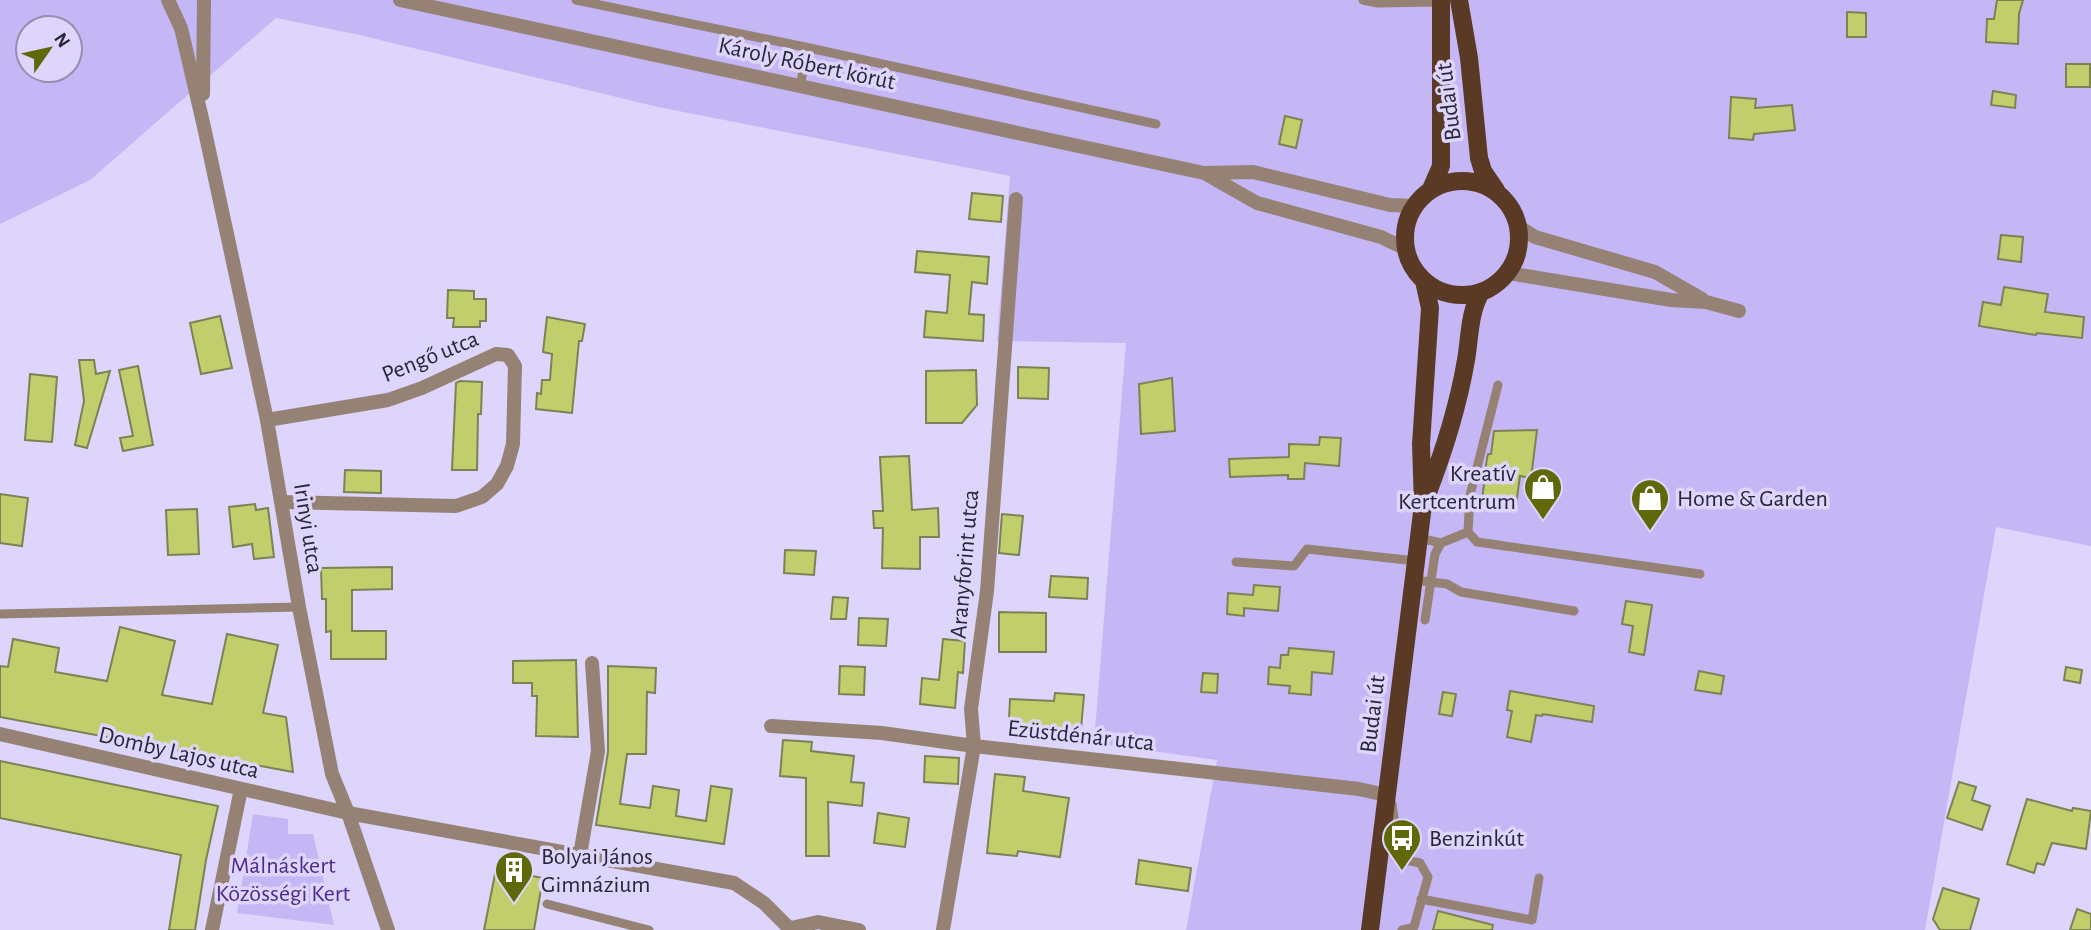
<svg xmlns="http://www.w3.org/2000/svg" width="2091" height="930" font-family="'Alegreya Sans',sans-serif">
<rect width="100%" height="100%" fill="#ddd5fb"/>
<path fill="#c5b6f6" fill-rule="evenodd" d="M0,0H2091V546L1996,527L1925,930H1186L1217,760L1094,743L1126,343L997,341L1010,176L658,107L355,34L276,18L90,180L0,224ZM28,28H70V70H28Z
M253,814L288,819V834H313L334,925L237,913Z"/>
<path fill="#c1ce6c" stroke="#7c8254" stroke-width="2" d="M1997,0H2023L2019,14L2018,44L1986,42L1987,19H1994Z
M1847,12L1866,13V37H1847Z
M2066,64H2090V87H2066Z
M1993,91L2016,95L2015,108L1991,105Z
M1731,97L1756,99L1755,108L1792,105L1795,130L1754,134L1753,140L1729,138Z
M1285,116L1302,120L1296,148L1279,144Z
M972,193L1003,196L1001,222L969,219Z
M2001,235L2023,237L2021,262L1998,259Z
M917,251L989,257L987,284L972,282L969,314L984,315L983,341L924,337L926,311L947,313L950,275L915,272Z
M2004,287L2048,294L2045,312L2084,317L2082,338L2037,333L2036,335L1979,326L1983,302L2001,305Z
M448,290L474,291V299H486V321H480V327H453L454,318H447Z
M220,316L232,368L201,374L190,323Z
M547,317L585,324L582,341H579L572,413L536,409L537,393L541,394L542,380H550L552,354L543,352Z
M79,360H94L96,374L110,371L87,448L75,445L84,401Z
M138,366L153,445L123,451L120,438L133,436L119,370Z
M1018,367L1049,368L1048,399L1018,398Z
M976,370L977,405L962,423H926V371Z
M30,374L57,377L52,442L25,440Z
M1172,378L1175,431L1141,434L1139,384Z
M460,381L482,382L481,414H478L477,470H452L456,383Z
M1537,430L1531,478L1520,476L1516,505L1482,501L1487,458L1488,454H1491L1494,431Z
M1320,437L1341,438L1339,466L1305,463L1304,479H1288V475L1230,477L1229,459L1289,457V444L1319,445Z
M909,456L912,510L938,508L939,537H920V569L882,568L883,528H874L873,511H883L880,457Z
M345,470L381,471V493L344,492Z
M0,494L28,498L22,546L0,543Z
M255,504L256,510L268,508L274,557L254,559L252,544L233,547L229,507Z
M197,509L199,554L168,555L166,510Z
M1002,514L1023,516L1019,555L999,553Z
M785,550L816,551L814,575L784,573Z
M392,567V589L352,590V631H386V659H331V631L326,632V599H322L321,568Z
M1051,576L1088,578L1087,599L1049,597Z
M1254,585L1280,587L1278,611L1244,608V616L1227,614L1228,593L1253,595Z
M833,597L848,598L846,619H831Z
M1626,601L1652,605L1644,655L1629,652L1633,626L1622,624Z
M999,612L1046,613V652H999Z
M859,618L888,619L886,646L858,645Z
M120,627L175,641L162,695L212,704L227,634L278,645L263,713L286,717L293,772L0,717V666L8,667L13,639L59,648L55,672L107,681Z
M943,639L965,641L963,673L958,672L955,708L920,704L922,678L939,680Z
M1289,648L1334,652L1332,674L1312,672L1311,695L1289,693L1290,686L1268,684L1269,667L1280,668L1281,655H1288Z
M576,660L578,737L536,736L537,696H532V683H513V661Z
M608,666L656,668L655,693L647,692L646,754H627L620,804L650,808L653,786L679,790L676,816L706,821L711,786L732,789L724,844L596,825L608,752Z
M840,666L865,667L864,695L839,694Z
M2066,667L2082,670L2080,683L2064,680Z
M1699,671L1724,676L1721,694L1695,690Z
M1203,673L1218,674L1217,693L1201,692Z
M1510,691L1594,706L1592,722L1543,714L1542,716L1536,715L1531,742L1507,737L1512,711L1507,710Z
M1443,692L1456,694L1452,716L1439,714Z
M1055,693L1084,695L1080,740L1008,737L1010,699L1054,701Z
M783,740L812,742L811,751L854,756L851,782L864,783L862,806L828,802L829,856H806V778L780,776Z
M925,756L959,758L958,784L924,782Z
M0,761L218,806L206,860L195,930H169L181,855L0,818Z
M995,774L1025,777L1023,791L1069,798L1060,857L1018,851L1017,856L987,853Z
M1959,782L1976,787L1972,800L1990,806L1982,830L1947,818Z
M2027,799L2072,811L2073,808L2091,811L2086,849L2052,843L2044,865L2037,863L2034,873L2007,864Z
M878,813L909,818L905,847L874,843Z
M1139,860L1191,868L1188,891L1136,884Z
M496,869L543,878L534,930H484Z
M1943,888L1979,899L1970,930H1940L1933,919Z
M2077,909L2091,914V930H2070Z
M1438,911L1493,925L1492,930H1433Z"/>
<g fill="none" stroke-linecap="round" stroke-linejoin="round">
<path stroke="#958275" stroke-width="9" d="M576,0L805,47
M1363,0L1377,3L1441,2
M801,85L805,47L1156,124
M1468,532L1477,542L1700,574
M1419,538L1441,543L1468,532L1470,495L1498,385
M1236,562L1294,566L1307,549L1416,561
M1414,580L1447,584L1461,592L1574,611
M0,614L299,607
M1425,620L1435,554L1441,543
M1392,804L1400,859L1420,863L1428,877L1414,927L1402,930
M1421,899L1532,920L1539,878
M547,904L649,930"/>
<path stroke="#958275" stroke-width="14" d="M267,420L388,400L422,388L496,354L508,355L515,366L513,444L507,466L497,484L482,497L456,506L282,502
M771,726L882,733L974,746L1359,789L1386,795
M0,734L348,813L734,883L764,903L791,930
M580,855L598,751L592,663
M791,928L818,922L859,930
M212,930L241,789
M943,930L974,746L971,709L987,591L1016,199"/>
<path stroke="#958275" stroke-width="14" d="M168,0L181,28L204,127L267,420L299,607L332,774L348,813L388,930
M400,0L1204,173L1253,172L1390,205L1414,206
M203,94L204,0
M1206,174L1257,203L1381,237L1406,249
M1519,227L1535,237L1655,272L1702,299
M1508,273L1671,300L1706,302L1739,311"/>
<path stroke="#5a3a24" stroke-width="18" d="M1459,0L1469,58L1479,158L1483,171L1496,190
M1405 238a57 57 0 1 1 114 0a57 57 0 1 1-114 0Z
M1431,189L1441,166V0
M1427,495C1444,451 1458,407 1466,360C1470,337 1469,313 1481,292
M1370,930L1423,505L1421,444L1430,308L1424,281"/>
</g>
<defs>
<symbol id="shop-pin" viewBox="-11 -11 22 30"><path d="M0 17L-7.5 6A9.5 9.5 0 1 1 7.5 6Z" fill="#60680a" stroke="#ddd5fb"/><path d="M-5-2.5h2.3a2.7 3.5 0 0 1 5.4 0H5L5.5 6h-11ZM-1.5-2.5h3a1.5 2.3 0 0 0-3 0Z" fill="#fff"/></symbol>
<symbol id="bus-pin" viewBox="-11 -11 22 30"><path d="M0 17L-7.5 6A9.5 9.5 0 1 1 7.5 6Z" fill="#60680a" stroke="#ddd5fb"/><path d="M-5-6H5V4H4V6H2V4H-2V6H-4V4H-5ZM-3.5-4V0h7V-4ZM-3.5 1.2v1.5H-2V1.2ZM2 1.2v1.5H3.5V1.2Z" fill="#fff"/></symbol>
<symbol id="building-pin" viewBox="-11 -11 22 30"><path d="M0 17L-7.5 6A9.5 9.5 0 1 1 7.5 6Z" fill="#60680a" stroke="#ddd5fb"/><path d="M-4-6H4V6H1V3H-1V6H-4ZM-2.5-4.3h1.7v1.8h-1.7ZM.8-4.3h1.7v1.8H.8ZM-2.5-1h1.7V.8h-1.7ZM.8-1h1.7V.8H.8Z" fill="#fff"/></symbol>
</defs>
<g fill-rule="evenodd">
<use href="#shop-pin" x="1521" y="465" width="44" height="60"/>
<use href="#shop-pin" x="1628" y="476" width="44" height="60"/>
<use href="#bus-pin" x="1380" y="816" width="44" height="60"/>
<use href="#building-pin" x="492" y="848" width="44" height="60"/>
</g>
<g text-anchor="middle" stroke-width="7" stroke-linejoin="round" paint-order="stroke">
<g font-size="24" fill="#2a2638" stroke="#ddd5fb">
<text transform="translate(807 63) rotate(12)" y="8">Károly Róbert körút</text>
<text transform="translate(1448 102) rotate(-97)" y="8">Budai út</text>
<text transform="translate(430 356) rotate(-22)" y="8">Pengő utca</text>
<text transform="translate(309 528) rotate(81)" y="8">Irinyi utca</text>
<text transform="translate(964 564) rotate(-85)" y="8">Aranyforint utca</text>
<text transform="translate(1372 714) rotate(-83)" y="8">Budai út</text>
<text transform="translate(1081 735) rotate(6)" y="8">Ezüstdénár utca</text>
<text transform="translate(179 752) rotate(13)" y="8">Domby Lajos utca</text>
</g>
<g font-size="24" fill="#2a2638" stroke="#ddd5fb" text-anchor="start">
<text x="1516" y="481" text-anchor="end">Kreatív<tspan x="1516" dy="28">Kertcentrum</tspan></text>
<text x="1677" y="506">Home &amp; Garden</text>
<text x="1429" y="846">Benzinkút</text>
<text x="541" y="864">Bolyai János<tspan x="541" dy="28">Gimnázium</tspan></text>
</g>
<g font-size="24" fill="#4e2b8c" stroke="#ddd5fb">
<text x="283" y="873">Málnáskert<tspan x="283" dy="28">Közösségi Kert</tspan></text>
</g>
</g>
<g transform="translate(49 49) rotate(56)"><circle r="33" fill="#ddd5fb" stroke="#958fad" stroke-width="2"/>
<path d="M0-5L12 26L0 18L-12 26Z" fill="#60680a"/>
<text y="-10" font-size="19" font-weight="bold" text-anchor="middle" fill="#2a2638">N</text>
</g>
</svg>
